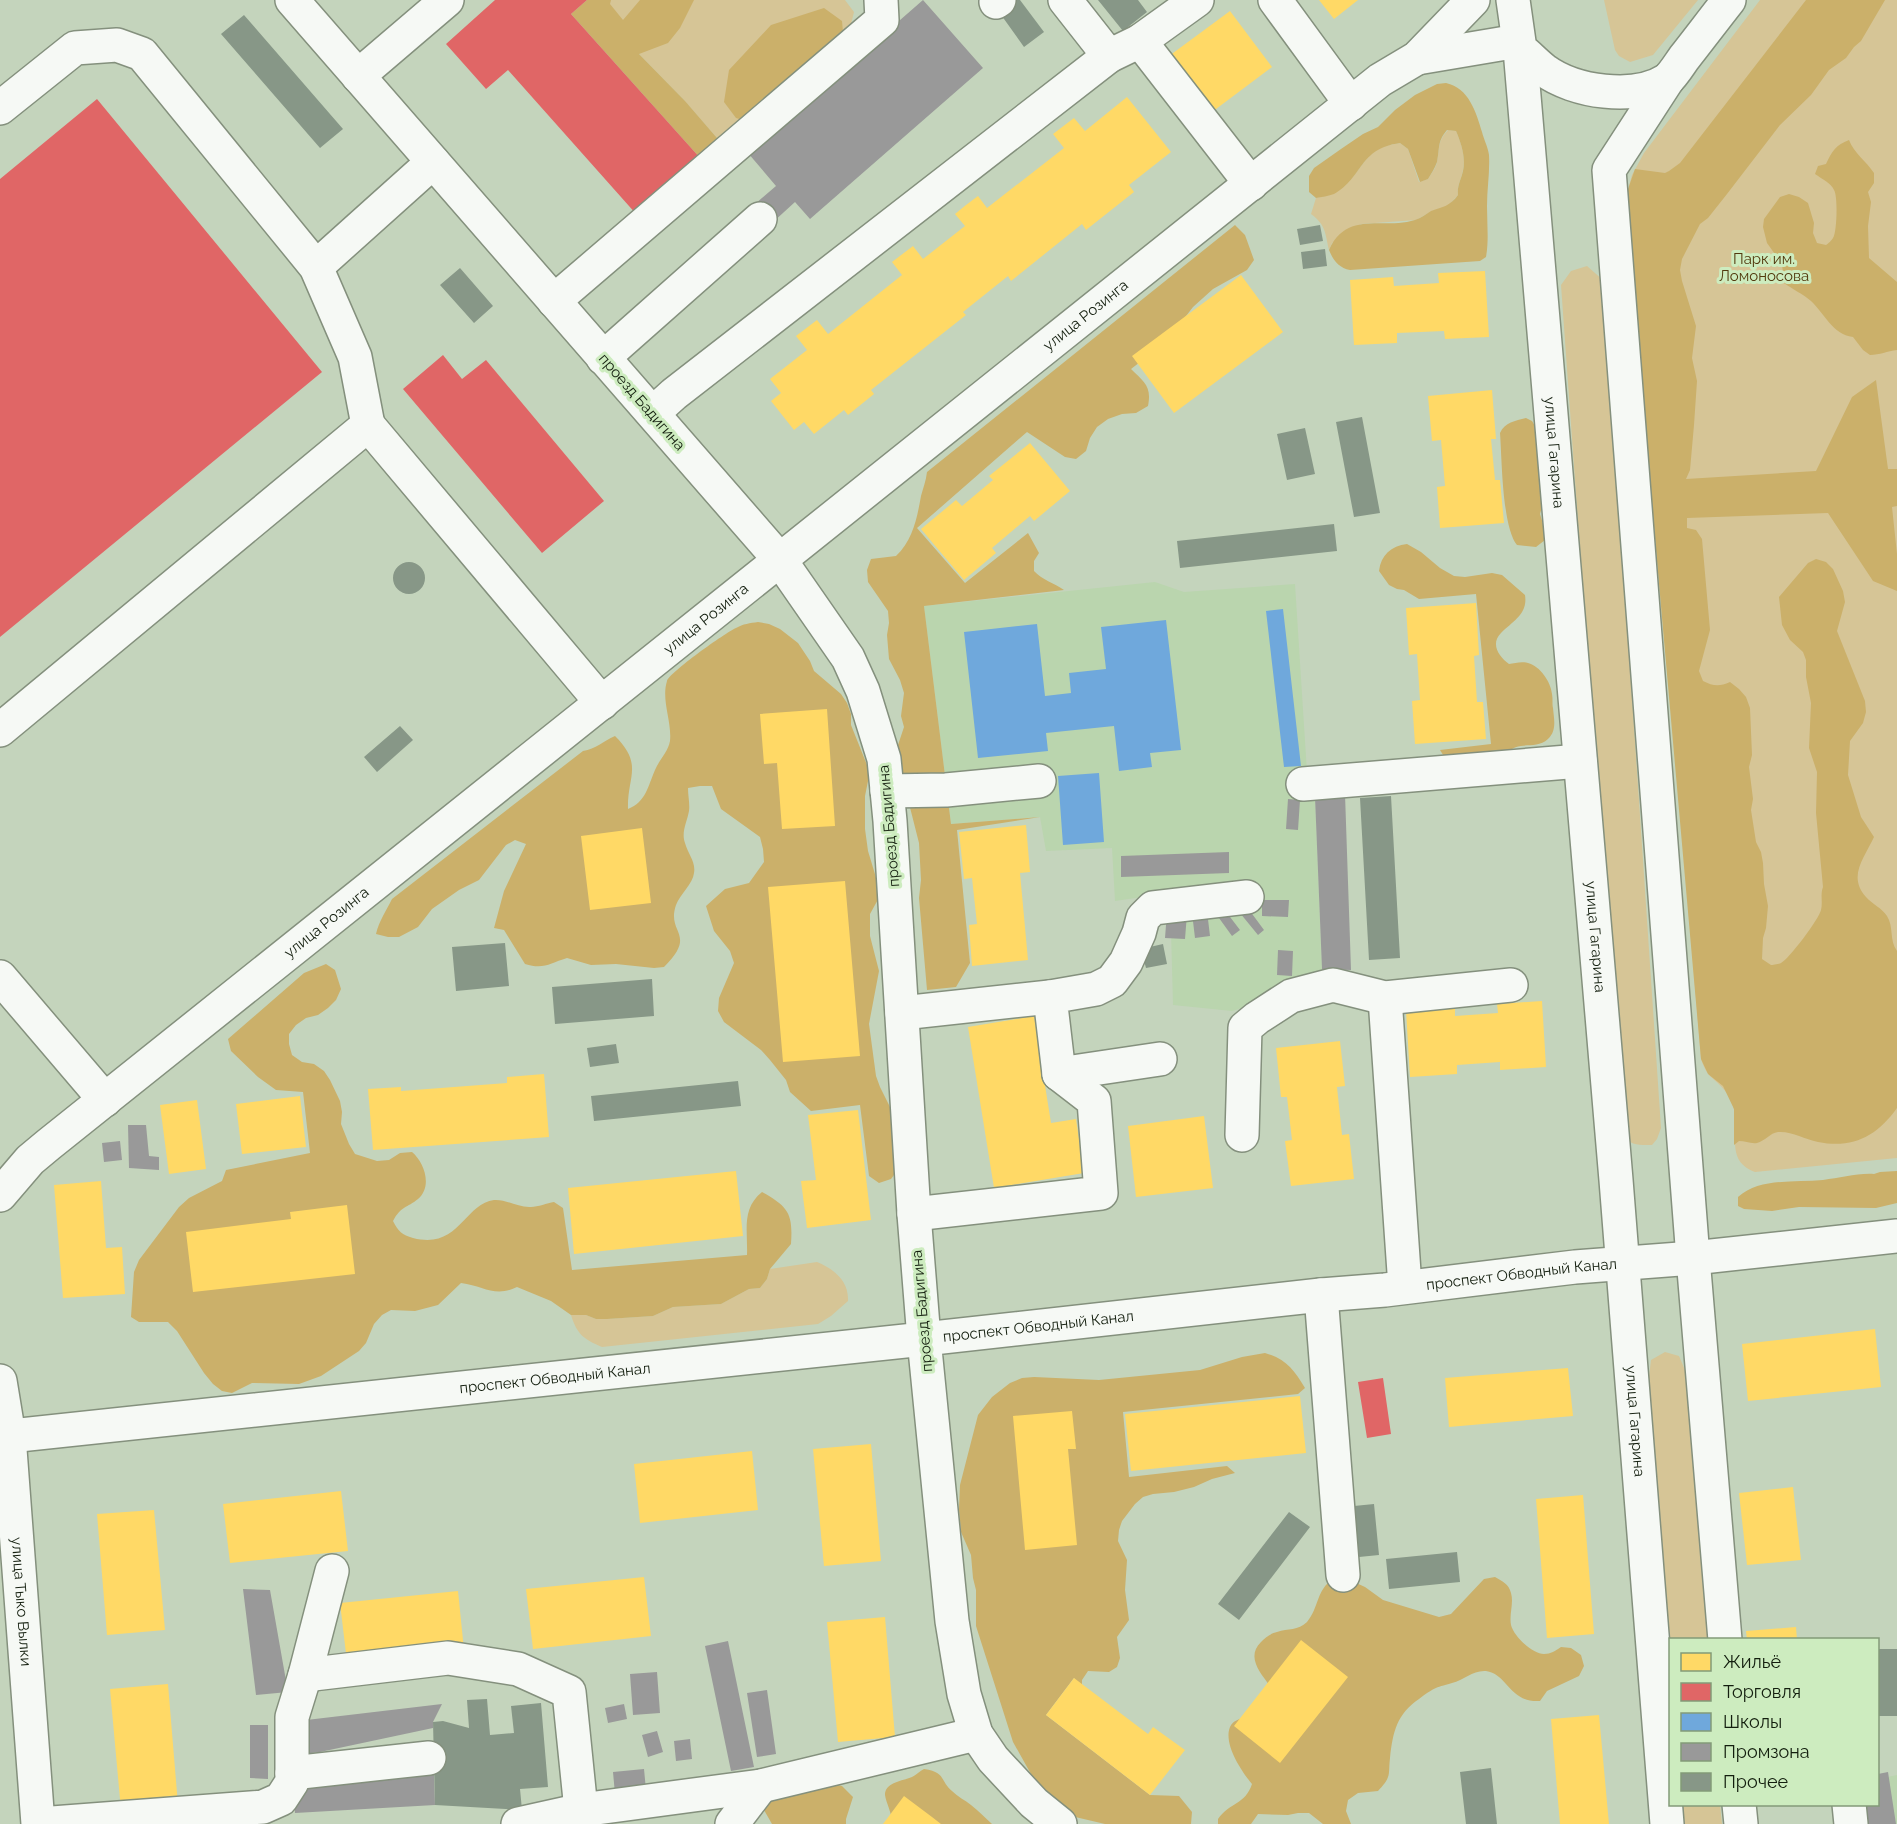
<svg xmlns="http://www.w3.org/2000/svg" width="1897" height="1824" font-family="Raleway,sans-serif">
<rect width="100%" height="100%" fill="#c4d4bc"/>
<path fill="#bad5ae" d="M1155,582L1184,592L1295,584L1307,772L1315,797L1322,969L1310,988L1232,1011L1173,1005L1170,893L1115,901L1112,848L1046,851L1040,817L951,824L924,606Z
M1897,1775V1824H1864L1878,1804V1779Z"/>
<path fill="#d6c596" d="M603,0H845L854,12L850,28L732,138H717L683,99L639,54Z
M1604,0H1698L1653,55L1630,62L1619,56L1615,50Z
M1760,0H1897V1158L1755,1172C1725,1161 1739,1133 1734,1110C1732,1095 1720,1085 1710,1076C1706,1072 1703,1065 1701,1059L1629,186L1632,175L1644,153Z
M1448,130L1456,131C1461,143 1466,157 1463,170C1461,180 1457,185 1458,195L1447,207L1432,211L1416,220L1361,224L1332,243L1329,250C1325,233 1326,225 1311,214L1316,198C1330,196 1346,185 1355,174C1363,164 1369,153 1382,147C1387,145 1394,144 1400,143L1408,149L1419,182L1428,179C1431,174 1436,168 1437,162C1440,147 1437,142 1448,130Z
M1587,266L1604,281L1661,1128L1657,1139L1652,1145C1639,1145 1631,1146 1622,1135L1561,285L1571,271Z
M817,1262C834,1269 849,1281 848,1301L831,1316L818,1324L602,1347C583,1339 577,1334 571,1315H586L596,1319H607L653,1316L673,1307L721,1304L749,1289L760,1288L767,1279L770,1269Z
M1665,1352L1679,1356L1688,1377L1708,1639L1670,1640V1677L1648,1385L1651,1360Z
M1680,1805H1720L1722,1824H1682Z"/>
<path fill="#cbb06a" d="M587,0H611L610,4L623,20L640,0H694L680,28L668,43L639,54L685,101L717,138L720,156L701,159L571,14Z
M1806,0H1885L1861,41L1854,47L1846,58L1829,70L1811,95L1780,125L1727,194L1708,218L1700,224L1682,259L1680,270L1682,281L1696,326L1692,358L1697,381L1694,425L1690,470L1686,479L1816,471L1852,397L1876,380L1888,469H1897V506L1892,507L1897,554V591L1873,581L1828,513L1687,518V528L1696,530L1702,539L1710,630L1699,671L1703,681C1713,686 1719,687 1730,682L1739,689L1746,697L1750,708L1752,755L1749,767L1753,799L1751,810L1756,842L1761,852L1763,863L1764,884L1768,906L1766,928L1763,938L1762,959L1771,965C1772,965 1780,964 1781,963C1789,959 1819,919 1821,910C1823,902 1820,895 1823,887L1816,813L1817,772L1809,748L1811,703L1806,677V660L1803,652L1790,640L1782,625L1779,597L1808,563L1816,559L1826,562L1833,569L1843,591L1845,602L1837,631L1865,701L1866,712L1863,723L1850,741L1848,775L1861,817L1874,837C1865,857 1847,876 1866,897C1872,904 1882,908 1887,916C1894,927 1889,940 1897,951V1108C1877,1136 1853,1149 1818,1142C1804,1139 1792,1131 1778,1132C1770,1133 1765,1141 1757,1143C1751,1144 1745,1141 1739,1141L1734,1145V1109L1723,1086L1708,1074L1701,1059L1626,210L1627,192L1635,169L1665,173L1669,171L1680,163Z
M824,8L842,21L843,32L746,121L736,118L724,102L729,70L771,25Z
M1446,83C1469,88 1476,112 1482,132C1484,140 1488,147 1489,155C1490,172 1487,189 1487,206C1487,223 1489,240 1486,257L1480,261L1350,270C1339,268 1333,260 1329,250C1347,210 1383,230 1415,220C1421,218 1426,214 1431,211C1443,207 1450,206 1458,195C1457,185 1461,180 1463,171C1466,157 1461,143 1456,131L1447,130C1437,142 1440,147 1437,162C1435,168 1431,174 1428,179L1420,182L1408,149L1400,143C1358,149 1364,177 1334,194C1329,196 1321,197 1316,198L1309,192V176L1314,168L1341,149L1363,134L1378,127L1395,110L1415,95L1437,84Z
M1849,140C1854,153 1866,161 1874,173V183L1868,192L1871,202L1868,226L1869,258L1897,282V350C1887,351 1880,355 1870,355L1863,350L1853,337C1832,334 1825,314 1811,301C1803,294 1792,289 1784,283L1782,264L1767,243L1763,227L1764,219L1780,197L1789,194L1799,197L1808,203L1814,223L1813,233L1817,243L1826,245C1828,244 1832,240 1833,238C1837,232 1838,196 1834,190C1831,183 1822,179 1815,174L1818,166L1826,164C1832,151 1836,145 1849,140Z
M1235,225L1245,235L1254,260L1247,270L1213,289L1193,307L1166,342L1131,369C1144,382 1152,386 1148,406L1136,413L1122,414L1108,419L1097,427L1090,438L1086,451L1076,459L1065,457L1027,432L917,528L965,583L1028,533L1039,553L1034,561V571C1042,580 1054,583 1064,590L924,606L951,824L1040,817L957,830L970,963L956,987L927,990L919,898L921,880L919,843L899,764L898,745L904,727L901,716L904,693L900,680L889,659L887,635L889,623L888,611L868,582L867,570L871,559L896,556C913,540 917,518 921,496C923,488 926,481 927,472Z
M1526,418L1532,421L1535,426L1543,503L1540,514L1544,527L1545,540L1536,547L1517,545C1502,527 1502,458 1500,433C1505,422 1515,421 1526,418Z
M1407,544L1421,552L1440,568L1454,576L1465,577L1492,573L1502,575L1525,595C1528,614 1513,621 1501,633C1490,644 1499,657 1509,664C1515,663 1522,661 1528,663C1540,666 1551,682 1552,694C1553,699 1552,704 1553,708C1554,719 1557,731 1548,739C1535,751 1517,739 1507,754L1445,758L1440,750L1491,744L1476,594L1419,599L1404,590L1397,589L1389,585L1379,571C1381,555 1391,546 1407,544Z
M758,622L769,624L780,629L798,643L810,661L814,671L841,694L847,703L851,714V725L867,765L869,776L865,796V829L868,851L881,894L870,914V936L879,971L869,1024L876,1076L880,1087L890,1107L893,1117L897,1171L891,1179L879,1183L869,1176L860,1105L811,1111L790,1092L786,1080L770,1060L761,1050L724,1022L718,1011L719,998L734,963L730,951L714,931L706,906L725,889L749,883L764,862L763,849L760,837L721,809L712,786H700L688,788C688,796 690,804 689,811C687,822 681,832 685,843C688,854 696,862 694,873C693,884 680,894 676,905C666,934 698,933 664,967L654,968L616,964L591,965L567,958C550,963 544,970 525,964L504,930L494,928L504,891L526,844L515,840L506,845L479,880L459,890L432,909L418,927L399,937H388L376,934C379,921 386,911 392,899L583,751C596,749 603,741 615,736C644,765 627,776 628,809C646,802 648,786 655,770C659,760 668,752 670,741C672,721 661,700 667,681C670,672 725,633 736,628C743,624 750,623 758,622Z
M326,964L335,970L341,989L336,1000L328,1008L318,1015L306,1018L296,1025L289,1034V1044L292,1055L302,1062L314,1064L324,1071L330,1080L340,1101L342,1112L341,1124L349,1144L355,1154L377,1161L389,1160L400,1153L412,1152C424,1162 433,1186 418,1199C407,1208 401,1206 393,1221C398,1231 402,1235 413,1238C459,1250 464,1204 494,1200C506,1199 519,1208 531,1207C538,1207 547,1203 554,1202L563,1208L572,1270L747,1255C748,1231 741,1209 762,1192C789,1207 793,1214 791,1244L770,1269L767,1279L760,1288L749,1289L721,1304L673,1307L653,1316L607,1319H596L586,1315H571L551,1301L517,1287C495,1298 484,1286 461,1283L438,1305L415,1311L391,1310L382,1315L374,1324L366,1343L359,1351L321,1376L299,1384L252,1383L232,1393L222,1391L213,1384L204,1373L177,1331L168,1322H139L131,1317L134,1272L139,1260L179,1207L189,1198L222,1181L226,1170L310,1153L303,1092L276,1090L258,1077L231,1051L228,1039L304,973Z
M1880,1172L1897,1171V1203L1876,1208L1799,1207L1772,1211L1744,1209L1738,1206V1197C1760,1177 1795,1183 1823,1180C1840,1178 1857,1173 1874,1174Z
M1265,1353C1286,1359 1294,1370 1305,1388L1298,1394L1123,1412L1129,1477L1227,1466L1235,1473L1212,1479L1194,1487L1174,1492L1153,1494L1143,1497L1135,1504L1122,1521L1119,1530L1118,1541L1127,1560L1125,1590L1129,1620L1117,1637L1120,1658L1117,1667L1109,1672L1088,1671L1082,1680V1690L1074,1678L1046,1715L1150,1795L1179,1796L1192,1812L1191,1824H1105L1071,1816L1036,1783L1013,1742L976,1626V1590L973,1578L971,1555L961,1532L959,1509L960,1485L978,1415L992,1397L1010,1383L1022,1378L1034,1377L1099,1380L1200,1370L1242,1357Z
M1495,1577C1502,1581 1509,1584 1511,1593C1514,1603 1509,1614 1511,1625C1514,1637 1533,1654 1544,1654C1551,1654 1555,1651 1561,1647L1571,1648L1581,1655L1584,1666L1579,1676L1547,1691L1540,1701C1509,1703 1508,1674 1486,1671C1473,1670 1464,1680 1452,1683C1434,1688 1434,1688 1419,1699C1397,1714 1393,1731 1390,1758C1388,1776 1392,1776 1378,1791L1358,1793L1348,1800L1346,1811L1351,1824H1323L1309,1813H1298L1288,1815L1258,1814L1251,1824H1218V1819C1230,1802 1245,1805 1252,1784C1242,1772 1223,1744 1230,1727C1233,1720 1239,1720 1245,1716C1254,1709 1262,1695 1270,1686C1260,1672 1246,1657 1261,1642C1265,1638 1271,1633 1277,1632C1288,1628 1298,1631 1307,1622C1319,1608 1316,1590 1333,1579L1354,1582L1365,1587L1383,1600L1439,1617L1451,1614L1484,1579Z
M924,1769C946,1772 940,1781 952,1791C958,1797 965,1800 971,1805C979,1811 985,1818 992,1824H892C892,1812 886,1803 885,1795C885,1782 903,1781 912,1777C916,1775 920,1771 924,1769Z
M833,1784L842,1786L853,1797L846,1819V1824H772L764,1810L768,1802L774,1796Z"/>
<path fill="#ffd966" d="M1319,0H1358L1334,19Z
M1230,11L1272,67L1212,112L1169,56Z
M1127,97L1171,152L1129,185L1134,192L1086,230L1082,224L1011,281L1008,276L963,312L966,315L871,390L874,394L848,415L844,410L814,434L804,422L794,430L771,401L781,393L770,379L807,350L796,336L817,320L828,334L902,275L892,262L913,246L923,259L965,226L955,214L966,205L978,196L987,208L1064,148L1053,134L1074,118L1085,131Z
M1485,271L1489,337L1445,339L1444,331L1397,333V343L1354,345L1350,280L1393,277L1394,286L1439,283L1438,273Z
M1241,275L1283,332L1174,413L1132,356Z
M1492,390L1496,439H1491L1495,480H1500L1504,523L1440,528L1437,487L1445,486L1441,440L1432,441L1428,396Z
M1030,443L1070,491L1034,521L1030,516L992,548L996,553L964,580L921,529L956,500L962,506L993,480L989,476Z
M1476,603L1479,655L1474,656L1477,702H1483L1486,739L1415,744L1412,701L1420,700L1417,654L1409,655L1406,608Z
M827,709L835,826L782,829L777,763L764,764L760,714Z
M1026,825L1030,872L1020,873L1028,960L972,966L969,925L977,924L972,878L964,879L959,832Z
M642,828L651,903L590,910L581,836Z
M845,881L860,1056L783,1062L768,887Z
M1542,1001L1546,1067L1500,1070V1062L1457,1065V1074L1410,1077L1406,1010L1455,1007V1016L1498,1013L1497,1004Z
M1034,1016L1051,1123L1076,1119L1084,1173L994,1188L968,1027Z
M1340,1041L1345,1086L1337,1087L1342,1135L1349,1134L1354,1179L1291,1186L1285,1141L1292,1140L1287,1097H1281L1276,1048Z
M544,1074L549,1137L373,1150L368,1089L401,1087V1091L507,1083V1077Z
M300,1096L306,1147L242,1154L236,1104Z
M197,1100L206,1169L169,1174L160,1105Z
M858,1110L871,1220L807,1228L801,1181L816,1180L808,1115Z
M1204,1116L1213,1188L1136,1197L1128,1126Z
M736,1171L743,1236L574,1254L568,1188Z
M101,1181L106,1248L122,1247L125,1294L63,1298L54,1185Z
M347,1205L355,1274L193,1292L186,1232L291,1219L290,1212Z
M1875,1329L1881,1387L1748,1401L1742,1344Z
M1568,1368L1573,1416L1449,1427L1445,1378Z
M1300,1396L1306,1453L1131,1471L1125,1414Z
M1072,1411L1076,1449H1068L1077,1545L1025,1550L1013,1416Z
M871,1444L881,1561L824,1566L813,1449Z
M752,1451L758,1510L640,1523L634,1464Z
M1793,1487L1801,1560L1747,1565L1739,1493Z
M341,1491L348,1551L230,1563L223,1504Z
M1583,1495L1594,1634L1547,1638L1536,1499Z
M154,1510L165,1630L107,1635L97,1514Z
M644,1577L651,1636L533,1649L526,1589Z
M458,1591L464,1650L347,1662L340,1603Z
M885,1617L895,1737L838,1742L827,1622Z
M1796,1627L1797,1640H1747L1746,1631Z
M1301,1640L1348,1677L1280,1763L1234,1726Z
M1074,1678L1148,1734L1153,1727L1185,1750L1150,1795L1046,1715Z
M168,1684L178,1805L121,1810L110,1689Z
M1599,1715L1609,1824H1560L1551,1719Z
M904,1796L932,1817L941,1824H883Z"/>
<path fill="#e06666" d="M495,0H587L571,14L701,159L637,215L508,70L486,89L446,44Z
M97,99L322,372L0,637V179Z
M443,355L462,379L486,360L604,501L542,553L403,389Z
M1383,1378L1391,1434L1367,1438L1358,1382Z"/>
<path fill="#6fa8dc" d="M1283,609L1301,766L1284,767L1266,611Z
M1166,620L1181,750L1150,753L1152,767L1119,771L1114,726L1046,733L1048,751L978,758L964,632L1037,624L1045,696L1071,693L1069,673L1106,669L1101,627Z
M1099,773L1104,842L1063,845L1058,776Z"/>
<path fill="#999" d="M923,0L983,68L810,219L795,202L772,223L755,204L776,186L748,153Z
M1345,794L1351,970L1322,969L1315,797Z
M1288,799L1300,800L1298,830L1286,829Z
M1229,852V873L1121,877V856Z
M1262,900H1289L1288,917L1262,916Z
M1247,907L1264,930L1258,935L1240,913Z
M1207,911L1210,936L1195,938L1192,913Z
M1167,912L1187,914L1185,939L1165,938Z
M1227,913L1240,930L1232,936L1219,918Z
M1278,950L1293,951L1292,976L1277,975Z
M128,1125H146L149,1156L159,1157V1170L129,1168Z
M120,1141L122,1160L104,1162L102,1143Z
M243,1589L270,1590L288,1692L256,1695Z
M728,1641L754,1767L731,1771L705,1646Z
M657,1672L660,1713L633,1715L630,1674Z
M767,1690L776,1754L757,1757L747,1693Z
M442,1704L433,1722V1728L320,1752L302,1754L298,1721Z
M624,1704L627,1719L608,1723L605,1708Z
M250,1725H268V1779L250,1778Z
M657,1731L663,1752L648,1757L642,1735Z
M690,1739L692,1759L676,1761L674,1741Z
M644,1769L646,1790L615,1794L613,1772Z
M1888,1772L1896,1824H1856L1853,1804H1878V1774Z
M434,1775L435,1805L295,1813L293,1778L327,1779Z"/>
<path fill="#879787" d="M1015,0H1020L1044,32L1024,47L999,12Z
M1098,0H1138L1147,12L1123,31Z
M244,15L343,129L320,148L221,34Z
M1320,225L1323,241L1300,245L1297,229Z
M1325,249L1327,266L1303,269L1301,252Z
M460,268L493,306L474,323L440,285Z
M1362,417L1380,513L1354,517L1336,422Z
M1305,428L1315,474L1287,480L1277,434Z
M1334,524L1337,551L1180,568L1177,541Z
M393 578a16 16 0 1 1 32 0a16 16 0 1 1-32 0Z
M400,726L413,740L377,772L364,757Z
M1391,796L1400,958L1369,960L1360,798Z
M505,943L509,986L456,991L452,947Z
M1163,944L1167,964L1146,968L1141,949Z
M652,979L654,1016L555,1024L552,987Z
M616,1044L619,1063L590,1067L587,1048Z
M738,1081L741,1106L594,1121L591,1096Z
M1374,1504L1379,1555L1359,1557L1354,1506Z
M1289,1512L1310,1527L1239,1620L1218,1604Z
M1457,1552L1460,1582L1389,1589L1386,1559Z
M1878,1649H1897V1716H1878Z
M487,1699L490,1735L514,1733L511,1706L541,1703L548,1787L520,1789L522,1810L435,1805L433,1722L443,1721L469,1728L467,1700Z
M1491,1768L1497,1824H1466L1460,1772Z"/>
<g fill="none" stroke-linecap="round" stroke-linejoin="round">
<defs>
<g id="minor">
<path d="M1065,0L1109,56"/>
<path d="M1275,0L1351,104"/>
<path d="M996,2L999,0"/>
<path d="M1140,41L1251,184"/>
<path d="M1417,58L1518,41"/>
<path d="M358,76L447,0"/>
<path d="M0,108L75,48L117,45L142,54L316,267L355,357L368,425"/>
<path d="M316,267L433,162"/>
<path d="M554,301L882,20L881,0"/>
<path d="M603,358L760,219"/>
<path d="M653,413L674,394L1109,56L1140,41L1197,0"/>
<path d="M0,730L368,425L602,703"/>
<path d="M1303,784L1580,761"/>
<path d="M887,791L946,790L1039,781"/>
<path d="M0,977L105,1100"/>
<path d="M1385,998L1405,1287"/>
<path d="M902,1013L1050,997"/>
<path d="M1059,1074L1160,1059"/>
<path d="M1242,1135L1245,1028L1257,1018L1291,996L1333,985L1385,998L1511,985"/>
<path id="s1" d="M0,1195L30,1160L48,1145L1380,80L1417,58L1473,0"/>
<path d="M914,1214L1101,1193L1094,1101L1059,1074L1050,997L1096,989L1112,981L1126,962L1139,933L1143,918L1153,908L1247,897"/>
<path d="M1321,1295L1343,1575"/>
<path id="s2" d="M0,1381L9,1436L38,1824"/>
<path id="s3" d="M0,1437L924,1339L914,1214L890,821L884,759L863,691L848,658L780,560L292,0"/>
<path d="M305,1675L448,1658L518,1669L569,1692L581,1810"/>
<path d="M292,1773L429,1758"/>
<path d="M1849,1804L1851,1824"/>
<path d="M39,1824L263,1807L281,1799L292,1782V1717L305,1675L332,1571"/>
<path d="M518,1824L581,1810L761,1786L976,1734"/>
<path d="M732,1824L761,1786"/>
</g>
<g id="major">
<path d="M1513,0L1520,49C1528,55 1535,63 1544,70C1574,92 1634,101 1667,80C1673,75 1679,65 1684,58C1699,39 1714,19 1729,0"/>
<path id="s4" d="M1520,49L1616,1180L1667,1824"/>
<path d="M1668,79L1609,170L1693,1258L1725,1640"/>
<path d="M1739,1804L1741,1824"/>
<path id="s5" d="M1060,1824L1034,1803L993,1759L976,1734L964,1694L952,1621L924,1339L1321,1295L1385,1290L1575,1267L1693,1258L1897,1236"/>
</g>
</defs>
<use href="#minor" stroke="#84907d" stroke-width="36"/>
<use href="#major" stroke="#84907d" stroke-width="36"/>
<use href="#minor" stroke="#f6f9f5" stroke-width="33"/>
<use href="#major" stroke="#f6f9f5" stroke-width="33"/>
</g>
<g text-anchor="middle" stroke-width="6" stroke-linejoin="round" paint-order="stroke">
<g font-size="15" fill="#52390e" stroke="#cdecbf">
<text x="1764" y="264">Парк им.<tspan x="1764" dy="17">Ломоносова</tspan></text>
</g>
<g font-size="15" fill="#131e0e" stroke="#cdecbf">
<text dy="5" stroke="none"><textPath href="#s1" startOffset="1398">улица Розинга</textPath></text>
<text transform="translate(642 402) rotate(49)" y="5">проезд Бадигина</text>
<text dy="5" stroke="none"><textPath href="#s4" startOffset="405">улица Гагарина</textPath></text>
<text dy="5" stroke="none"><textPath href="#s1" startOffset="912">улица Розинга</textPath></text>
<text transform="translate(889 826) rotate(-95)" y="5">проезд Бадигина</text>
<text dy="5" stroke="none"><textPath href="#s1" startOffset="426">улица Розинга</textPath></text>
<text dy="5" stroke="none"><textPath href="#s4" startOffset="891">улица Гагарина</textPath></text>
<text dy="5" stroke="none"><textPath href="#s5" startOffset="1124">проспект Обводный Канал</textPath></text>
<text transform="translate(922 1311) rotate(-95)" y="5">проезд Бадигина</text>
<text dy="5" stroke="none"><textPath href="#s5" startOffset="638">проспект Обводный Канал</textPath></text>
<text dy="5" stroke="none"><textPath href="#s3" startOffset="558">проспект Обводный Канал</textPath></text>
<text dy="5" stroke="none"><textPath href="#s4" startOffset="1377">улица Гагарина</textPath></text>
<text dy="5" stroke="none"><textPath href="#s2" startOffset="222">улица Тыко Вылки</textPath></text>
</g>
</g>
<rect x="1669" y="1638" width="210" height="168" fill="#cdecbf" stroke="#839a78" stroke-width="1.5"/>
<rect x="1681" y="1653" width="30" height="18" fill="#ffd966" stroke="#839a78" stroke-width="1.5"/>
<text x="1723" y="1668" font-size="18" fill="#131e0e">Жильё</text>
<rect x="1681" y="1683" width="30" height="18" fill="#e06666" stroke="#839a78" stroke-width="1.5"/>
<text x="1723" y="1698" font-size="18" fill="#131e0e">Торговля</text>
<rect x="1681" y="1713" width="30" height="18" fill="#6fa8dc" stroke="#839a78" stroke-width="1.5"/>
<text x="1723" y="1728" font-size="18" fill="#131e0e">Школы</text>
<rect x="1681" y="1743" width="30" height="18" fill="#999999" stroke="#839a78" stroke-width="1.5"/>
<text x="1723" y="1758" font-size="18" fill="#131e0e">Промзона</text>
<rect x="1681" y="1773" width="30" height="18" fill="#879787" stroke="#839a78" stroke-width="1.5"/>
<text x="1723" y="1788" font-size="18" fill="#131e0e">Прочее</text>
</svg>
